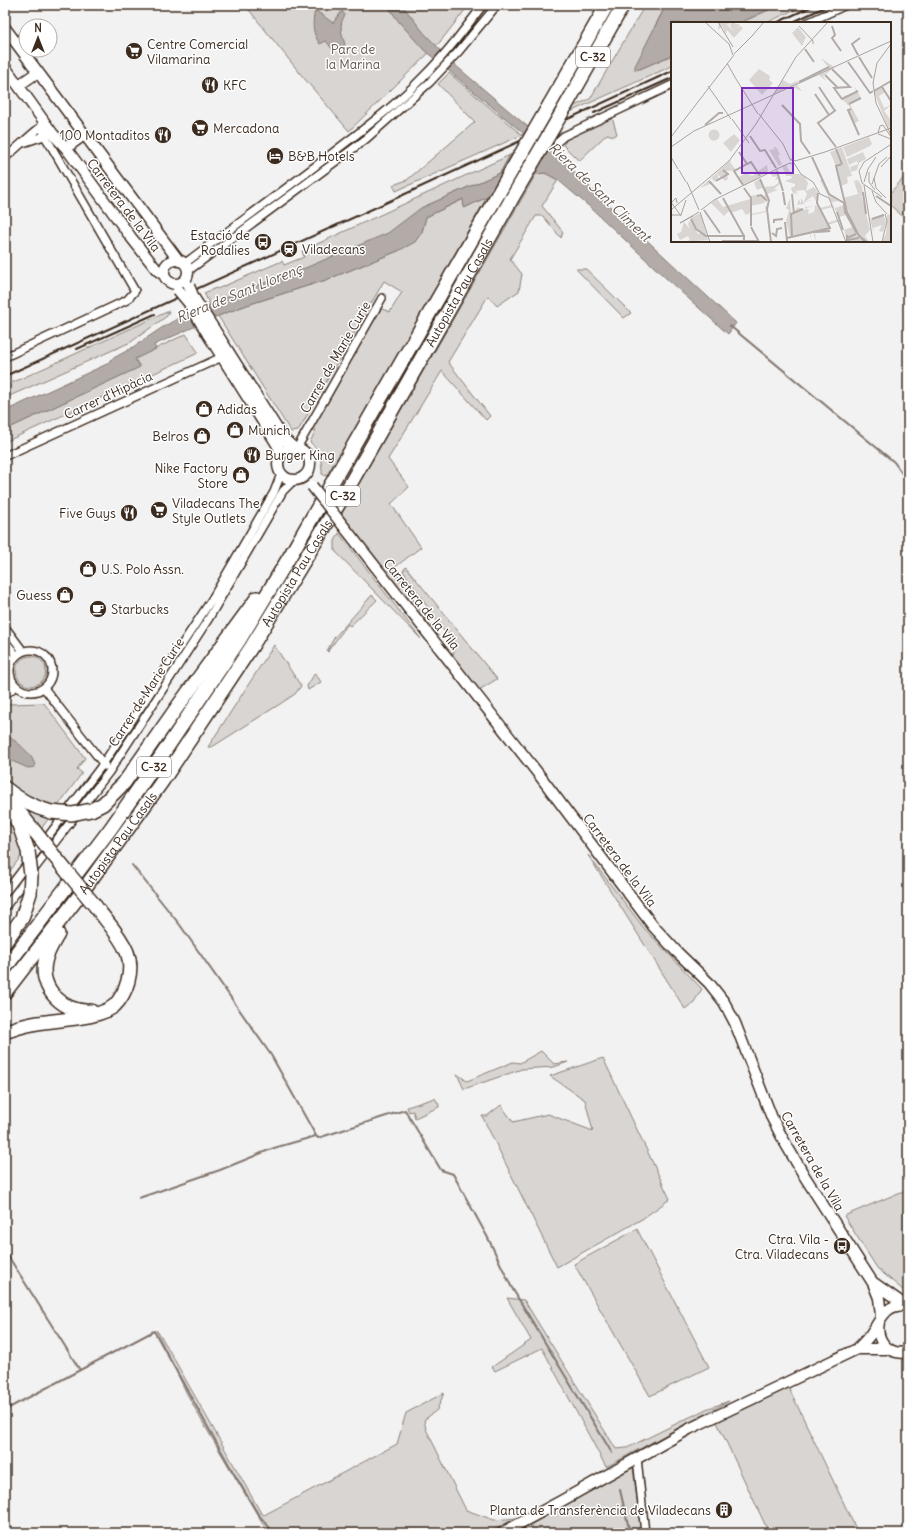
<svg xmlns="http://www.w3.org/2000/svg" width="913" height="1538" font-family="Delius,sans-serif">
<rect width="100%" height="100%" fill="#f3f2f2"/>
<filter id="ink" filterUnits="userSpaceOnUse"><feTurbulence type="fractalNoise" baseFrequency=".025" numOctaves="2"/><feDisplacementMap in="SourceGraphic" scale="8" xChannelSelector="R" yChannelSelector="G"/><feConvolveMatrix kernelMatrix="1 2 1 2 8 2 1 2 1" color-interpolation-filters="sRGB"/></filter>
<g filter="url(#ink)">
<path fill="#d8d5d2" stroke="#8a8078" d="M245,5H469L440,42L349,131L303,77Z
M645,5H666L655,26L640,69L672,55V66L572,111L574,106L590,99Z
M779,5H805L766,23H740Z
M449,73L522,135L396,191L393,185L407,180L475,122L438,84Z
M612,117L617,134L614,136L607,134L579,161L563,145L568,138Z
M510,155L500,173L421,208L396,234L335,260L252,287L210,305L204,293L216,288L217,289L282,261L284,265L304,257L302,251Z
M545,173L558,180L542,206L563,232L561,238L543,216H536L510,259L522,274L519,291L497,306L488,296L448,362L490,416L486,420L442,371L388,459L409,487L391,504L421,547L394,568L438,639L341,515L536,174Z
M908,173V221L890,205V193Z
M487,197L356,428L326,476L322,474C322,461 320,451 310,442L316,430L313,428L377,312L382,309L390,312L402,292L384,281L298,431L291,432L218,316L247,305L326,280L398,251L422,232L426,217L464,199V208Z
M576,269H586L631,313L624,318Z
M169,311L167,316L131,342L5,398V386Z
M186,334L198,352L196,354L5,442V430L137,368L132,360Z
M339,533L421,639L335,551V541Z
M406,567L497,679L479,690L452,658C457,644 456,639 443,630L403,571Z
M372,595L377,600L350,626L348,624L328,651L329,652L327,651L334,638Z
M274,645L301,686L295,694L280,704L212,747H208Z
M16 671a15 15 0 1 1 30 0a15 15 0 1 1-30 0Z
M315,673L321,682L308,690L307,686Z
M44,703L85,758L77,769L82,773L5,878V705L7,704Z
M588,855L644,928L702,989L694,1002L685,1009Z
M541,1051L554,1064L568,1062L554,1067L522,1069L464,1089L457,1074L467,1081L513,1062L520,1063Z
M603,1058L670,1199L642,1219L557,1267L482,1116H487L501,1105L513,1122L548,1114L593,1131L585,1100L550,1076Z
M435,1098L439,1105V1107L415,1118L413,1111L409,1112L407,1107Z
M908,1189V1292L904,1291L877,1268L844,1216Z
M637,1229L709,1367L650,1396L574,1264Z
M507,1298L524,1300L616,1449L627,1448L706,1409L729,1401L606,1467L542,1348L495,1371L492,1367L531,1340Z
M156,1330L161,1336L261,1513L264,1515L397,1444L406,1413L444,1393L437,1410L424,1420L426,1429L466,1510L494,1520L517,1518L485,1533H268L203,1423L187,1394Z
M788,1386L858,1533H769L716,1420Z
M633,1467L641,1533H516Z"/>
<path fill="#b2aba7" stroke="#827770" d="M387,5H402L424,33L455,65L528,127L597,194L736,323L728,334L669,281L591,208L558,180L545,173L536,174L464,208L463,199L426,217L422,232L415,242L398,251L326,280L247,305L218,316L154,345L156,349L135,359L140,367L5,430V411L109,363L110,360L130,349L163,327L177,319L252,287L284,277L388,233L421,208L500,173L510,155L522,146L523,133L424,50L399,22Z
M666,5H779L740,23H672V55L640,69L635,70V66Z
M315,10L333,23L342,11L345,15C338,25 342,34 345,45L334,51L326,41L320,44C312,33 312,23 315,10Z
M5,735C15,739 35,756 35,767L28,768L5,758Z"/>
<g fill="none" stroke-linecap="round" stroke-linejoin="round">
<path stroke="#827770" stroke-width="2" d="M730,326L894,462L908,482
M132,865L180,925L271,1055L316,1136L318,1138L405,1110L441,1170L453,1174L488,1238L512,1288L612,1453
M139,1198L220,1170L274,1148L316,1136
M5,1251L80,1370L5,1410
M80,1370L154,1331L233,1472L258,1514L274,1533
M620,1490L630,1533"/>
<defs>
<path id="street" d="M807,23L846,5
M557,142L564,136L672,85
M23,143L47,135
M5,158C18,147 29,136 42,126
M184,264C233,227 282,192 330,155C362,130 395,106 423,77C445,55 464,30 483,5
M188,271L366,139L429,83L459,51L497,5
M5,357L127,300L135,291L51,146L44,135L41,118
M297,448L382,298
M5,456L222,357
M5,627L23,651
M5,641L16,655
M10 671a21 21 0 1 1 42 0a21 21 0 1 1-42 0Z
M5,688L12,682
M44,688L105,766
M5,695L16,686
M5,893L103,764L212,599L274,492L281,474
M5,907L109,772L209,618L283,491L293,481
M637,1458L645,1533"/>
<path id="secondary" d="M5,28L179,261
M5,67L53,134L66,148L130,236L157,270L164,275
M19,85L38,72
M66,148L84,135
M164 272a12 12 0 1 1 24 0a12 12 0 1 1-24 0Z
M214,329L283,438L294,448
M207,333L275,441L279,448L280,456
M278 464a16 16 0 1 1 32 0a16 16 0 1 1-32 0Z
M345,528L540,776L653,926L677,952L709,983L724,1002L735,1023L772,1118L784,1141L805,1177L873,1283L879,1298L881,1316
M874,1283L905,1305
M879,1322C875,1341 889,1356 908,1352
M857,1349H889
M502,1533L563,1500L689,1429L857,1349C862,1344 868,1339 872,1332C882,1318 886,1302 908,1306"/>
<g id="highway">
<path d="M550,104L607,5"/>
<path d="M564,109L623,5"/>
<path d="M5,788C19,800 33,807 51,812"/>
<path d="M5,801L19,825L28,851"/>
<path d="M16,808L36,833"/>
<path d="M91,810L103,804L124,783L178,706L257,598"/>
<path d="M55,857L68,873"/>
<path d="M58,934C53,943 47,952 45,962C39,989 64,1013 91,1011"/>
<path d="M5,942L22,918L30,893"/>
<path d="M5,968L111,828L160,758L240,639L290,556L498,194"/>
<path id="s1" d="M5,992L76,900L161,783L252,646L344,495L511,200"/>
<path d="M5,1032C33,1020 60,1022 89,1016C97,1014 107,1012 114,1006C127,993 134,970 127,952C120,935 107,922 96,907"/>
</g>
</defs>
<use href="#street" stroke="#3b2a1e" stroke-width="10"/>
<use href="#secondary" stroke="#3b2a1e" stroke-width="13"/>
<use href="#highway" stroke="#3b2a1e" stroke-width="16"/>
<use href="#street" stroke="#fff" stroke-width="7"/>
<use href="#secondary" stroke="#fff" stroke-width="10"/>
<use href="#highway" stroke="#fff" stroke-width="13"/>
<path stroke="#3b2a1e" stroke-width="2" d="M776,23L815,5
M791,23L829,5
M594,113L672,78
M77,349L155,314
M5,376L403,195L672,71"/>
<defs>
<path id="secondary-bridge" d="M189,286L194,298L214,329
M178,290L188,302L207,333
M312,486L345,528"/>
<path id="highway-bridge" d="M498,194L550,104
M511,200L564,109
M51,812L72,814L91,810
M36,833L55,857
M28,851L31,875L30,893
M68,873L96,907"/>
</defs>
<use href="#secondary-bridge" stroke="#3b2a1e" stroke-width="13" stroke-linecap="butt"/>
<use href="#highway-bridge" stroke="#3b2a1e" stroke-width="16" stroke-linecap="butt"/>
<use href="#secondary-bridge" stroke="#fff" stroke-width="10"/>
<use href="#highway-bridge" stroke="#fff" stroke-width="13"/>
</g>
</g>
<defs>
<symbol id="supermarket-disc" viewBox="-11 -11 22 22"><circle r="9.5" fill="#3b2a1e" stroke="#fff"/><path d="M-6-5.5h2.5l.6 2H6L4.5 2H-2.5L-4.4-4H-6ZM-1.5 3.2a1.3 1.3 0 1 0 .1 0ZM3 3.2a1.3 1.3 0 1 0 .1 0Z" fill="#fff"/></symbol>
<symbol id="restaurant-disc" viewBox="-11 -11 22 22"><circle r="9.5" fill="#3b2a1e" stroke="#fff"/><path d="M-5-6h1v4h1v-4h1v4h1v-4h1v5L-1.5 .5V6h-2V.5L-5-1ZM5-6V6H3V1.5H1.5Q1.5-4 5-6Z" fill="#fff"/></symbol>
<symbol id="hotel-disc" viewBox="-11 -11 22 22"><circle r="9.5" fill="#3b2a1e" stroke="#fff"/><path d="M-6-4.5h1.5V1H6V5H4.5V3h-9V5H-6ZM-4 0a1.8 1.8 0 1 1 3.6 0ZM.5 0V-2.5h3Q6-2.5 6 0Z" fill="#fff"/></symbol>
<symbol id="bus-disc" viewBox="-11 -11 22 22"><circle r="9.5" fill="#3b2a1e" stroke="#fff"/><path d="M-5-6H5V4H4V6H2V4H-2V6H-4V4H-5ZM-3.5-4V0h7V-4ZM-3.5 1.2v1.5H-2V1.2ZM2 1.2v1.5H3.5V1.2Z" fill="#fff"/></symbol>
<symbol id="station-disc" viewBox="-11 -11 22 22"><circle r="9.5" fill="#3b2a1e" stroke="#fff"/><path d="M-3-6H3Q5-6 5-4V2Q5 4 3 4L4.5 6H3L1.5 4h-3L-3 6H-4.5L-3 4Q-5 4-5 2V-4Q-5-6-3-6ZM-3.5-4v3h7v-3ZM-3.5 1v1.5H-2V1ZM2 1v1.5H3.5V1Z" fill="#fff"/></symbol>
<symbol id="shop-disc" viewBox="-11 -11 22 22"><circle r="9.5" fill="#3b2a1e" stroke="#fff"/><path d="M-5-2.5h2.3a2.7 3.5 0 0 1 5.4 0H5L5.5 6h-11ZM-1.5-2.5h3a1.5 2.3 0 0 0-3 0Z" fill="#fff"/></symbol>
<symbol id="cafe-disc" viewBox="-11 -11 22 22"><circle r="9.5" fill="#3b2a1e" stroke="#fff"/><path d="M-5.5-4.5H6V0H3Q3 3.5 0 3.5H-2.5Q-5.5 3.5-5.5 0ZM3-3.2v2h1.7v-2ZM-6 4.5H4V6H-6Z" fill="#fff"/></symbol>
<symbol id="building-disc" viewBox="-11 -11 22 22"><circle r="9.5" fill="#3b2a1e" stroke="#fff"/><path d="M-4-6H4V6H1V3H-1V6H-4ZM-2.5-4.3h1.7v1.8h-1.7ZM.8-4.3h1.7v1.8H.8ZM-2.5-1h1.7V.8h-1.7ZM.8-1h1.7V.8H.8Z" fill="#fff"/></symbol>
</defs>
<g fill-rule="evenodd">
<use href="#supermarket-disc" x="124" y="41" width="20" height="20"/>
<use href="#restaurant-disc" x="200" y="75" width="20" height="20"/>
<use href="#supermarket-disc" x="190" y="118" width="20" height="20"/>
<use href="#restaurant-disc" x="153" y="125" width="20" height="20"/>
<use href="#hotel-disc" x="265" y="146" width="20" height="20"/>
<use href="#bus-disc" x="253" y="232" width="20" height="20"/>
<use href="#station-disc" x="279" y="239" width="20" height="20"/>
<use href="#shop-disc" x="194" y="399" width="20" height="20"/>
<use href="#shop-disc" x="225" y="420" width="20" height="20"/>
<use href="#shop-disc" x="192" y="426" width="20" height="20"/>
<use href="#restaurant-disc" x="242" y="445" width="20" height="20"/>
<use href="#shop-disc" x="231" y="465" width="20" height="20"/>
<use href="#supermarket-disc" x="149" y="500" width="20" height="20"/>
<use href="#restaurant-disc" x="119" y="503" width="20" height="20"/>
<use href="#shop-disc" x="78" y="559" width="20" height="20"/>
<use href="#shop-disc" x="55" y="585" width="20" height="20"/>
<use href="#cafe-disc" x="88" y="599" width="20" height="20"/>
<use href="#bus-disc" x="832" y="1236" width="20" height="20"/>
<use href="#building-disc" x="714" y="1500" width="20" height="20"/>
</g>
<g text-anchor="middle" stroke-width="3" stroke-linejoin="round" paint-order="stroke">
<g fill="#fff" stroke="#766a62" stroke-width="1">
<rect x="576" y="47" width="34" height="20" rx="3"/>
<rect x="326" y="486" width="34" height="20" rx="3"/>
<rect x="137" y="757" width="34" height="20" rx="3"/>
</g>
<g font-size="12" font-weight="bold" fill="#3b2a1e">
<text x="593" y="61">C-32</text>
<text x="343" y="500">C-32</text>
<text x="154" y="771">C-32</text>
</g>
<g font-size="13" fill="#3b2a1e" stroke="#fff" text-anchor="start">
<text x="147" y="49">Centre Comercial<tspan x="147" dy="15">Vilamarina</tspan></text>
<text x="223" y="90">KFC</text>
<text x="213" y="133">Mercadona</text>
<text x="150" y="140" text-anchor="end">100 Montaditos</text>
<text x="288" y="161">B&amp;B Hotels</text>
<text x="250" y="240" text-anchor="end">Estació de<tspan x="250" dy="15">Rodalies</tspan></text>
<text x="302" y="254">Viladecans</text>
<text x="217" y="414">Adidas</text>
<text x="248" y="435">Munich</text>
<text x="189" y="441" text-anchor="end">Belros</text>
<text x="265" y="460">Burger King</text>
<text x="228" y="473" text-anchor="end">Nike Factory<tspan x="228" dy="15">Store</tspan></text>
<text x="172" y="508">Viladecans The<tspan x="172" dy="15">Style Outlets</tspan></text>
<text x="116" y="518" text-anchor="end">Five Guys</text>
<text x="101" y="574">U.S. Polo Assn.</text>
<text x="52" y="600" text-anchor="end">Guess</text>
<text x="111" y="614">Starbucks</text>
<text x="829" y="1244" text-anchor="end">Ctra. Vila -<tspan x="829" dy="15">Ctra. Viladecans</tspan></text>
<text x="711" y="1515" text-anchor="end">Planta de Transferència de Viladecans</text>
</g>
<g font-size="13" fill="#62554b" stroke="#fff">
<text x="353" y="54">Parc de<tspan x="353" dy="15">la Marina</tspan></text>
</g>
<g font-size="13" fill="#3b2a1e" stroke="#fff">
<text transform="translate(124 205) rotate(53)" y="5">Carretera de la Vila</text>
<text dy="5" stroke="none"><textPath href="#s1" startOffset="835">Autopista Pau Casals</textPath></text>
<text transform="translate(335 357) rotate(-60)" y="5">Carrer de Marie Curie</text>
<text transform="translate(108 395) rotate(-25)" y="5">Carrer d'Hipàcia</text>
<text dy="5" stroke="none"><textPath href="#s1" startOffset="511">Autopista Pau Casals</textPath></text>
<text transform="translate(422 604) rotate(51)" y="5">Carretera de la Vila</text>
<text transform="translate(146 692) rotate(-57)" y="5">Carrer de Marie Curie</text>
<text dy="5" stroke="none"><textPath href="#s1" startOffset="187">Autopista Pau Casals</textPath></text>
<text transform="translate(620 860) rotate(53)" y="5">Carretera de la Vila</text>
<text transform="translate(813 1161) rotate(60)" y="5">Carretera de la Vila</text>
</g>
<g font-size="14" font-style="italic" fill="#65574e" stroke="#fff">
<text transform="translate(600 192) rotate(44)" y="5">Riera de Sant Climent</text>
<text transform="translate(239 293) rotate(-22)" y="5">Riera de Sant Llorenç</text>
</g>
</g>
<g transform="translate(671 22)">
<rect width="220" height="220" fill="#f3f2f2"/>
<path d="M48,0H58V3L55,2L63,9L59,4L60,0L69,3L66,6L69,4L72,6L63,16L56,8L55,12L51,4L47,8ZM127,5L135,15L131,24L121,11ZM150,36L163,45L141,55L164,45L152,54L155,59L148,53L126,63L131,69L121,65L139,56L103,72L112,58L119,62L128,58L126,60L128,61L156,48L157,45ZM88,47L99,54L98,58L102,61L91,73L78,58ZM184,65L190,76L179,82L188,99L182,102L184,100L181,99L177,88L180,86L171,77L173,74L185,71ZM211,65L214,70L208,74L213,86L220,83L213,89L220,98V105L217,106L203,70ZM37.5 113a5.5 5.5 0 1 1 11 0a5.5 5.5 0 1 1-11 0ZM63,112L69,118L60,130L52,121ZM198,115L201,122L199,124L176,135L172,125ZM102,125H105L109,132L107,134L111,142L108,144L98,128L104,127L102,125L97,126ZM171,125L181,154L176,155L177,161L170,164L171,170L165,144L159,130ZM192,130L195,137L188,141L186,148L180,150L179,145L187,142L186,139L178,143L176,137ZM61,137L59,140L65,148L55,149L57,157L54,159L46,152L48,157L43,160L41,156L38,158L42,161L29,166ZM101,138L106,146L111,144L115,143L120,152H129L134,155L137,161L135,169L143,165L147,170L146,181L142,174L135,179L143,178L133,180L134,185L144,184L135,186L138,188L137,192L143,190L144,183L149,186L161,183L162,185L150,188L152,194L156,201L168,197L169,199L157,203L160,210L144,211L145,220L142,210L139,211L141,220L138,211L119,215L115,199L118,188L115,186L119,177L120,192H123L126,185L135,188L133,182L126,183L128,177L130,182V176L133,181V179L136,172L133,168L125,169L128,175L125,171L119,173L122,172L120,166L124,164V162L114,159L121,156L120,154H115L111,144L105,147L102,141L99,142ZM80,140L86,150L96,143L97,150L73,164L68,155L75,151L81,154L86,151ZM107,147L109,162L103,167L107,168L96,172L98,178L93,177L94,181L79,184L80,192L94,189V185L95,183L96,186H99L94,187L95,190L81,193L79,196V191L75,193L71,187L60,191V187L53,194L40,181L46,177L52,185L79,177L80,180L79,174L85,173V171L86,174H93L95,170L91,166L86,168L83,160L89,157L92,165L103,164L107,161V157L104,158L106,154L102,155L100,152ZM149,158H151L152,161L158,173L168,179L161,180L164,186L173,183L175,193L168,195ZM187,158L191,164L192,174L188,175H191L199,208L194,214L198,220H176L173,208L181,205L186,211L172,176L187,172L183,159ZM27,192H30L37,218L13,220L19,218L17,214L9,218L6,212L10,210L13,200L19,207L17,202L19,198L27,212L31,211L25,207L20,196ZM212,192L215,200L212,210L208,209L211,203L202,206L203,212L199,197ZM220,192V220H211L215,212L216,193Z" fill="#d8d5d2"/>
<path fill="none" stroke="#b2aba7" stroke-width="2" d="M161,4L164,13L161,16L170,29M134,27L143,40M187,33L181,22L189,16M188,35L201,56M177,40L185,51M161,47L179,65L163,66L171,77L187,69M185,51L199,71L202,69M154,53L166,65M128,60L158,45M148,65L164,89M211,65L220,79M203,69L220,59M144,72L158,93M178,82L190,76M111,83L129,102L130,119L139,132M180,87L177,88L188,113M34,103L48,91H52M79,114L89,129L94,128L105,146M165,125L147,101L165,88M165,127L171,142M68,130L76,142L63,149L72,163M141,135L158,172L173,181L174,190L185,210L194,220M76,142L80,140L89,154M171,142L165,144L176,190L188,214L196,220M106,149L112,169M89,157L98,178L96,187L100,220M38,159L50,172M45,159L57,152L52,148M73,166L80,176V204M112,170L114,183M192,170L195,192M121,172L123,192M86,174L90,173L96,179M205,174L220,184M52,176L73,214M33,188L49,211M166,190L172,208M20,197L25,207L35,214H73V218M201,197L213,193M114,200L116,219M103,201V198L112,197M80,205L88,220M144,210L159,209M101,211L105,214L106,207L111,206M176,213V216L185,212M121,214L120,192L132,187M116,216L159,206L146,181L147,171M176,216V218L188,216M51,219H88"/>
<path fill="none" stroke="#a9a29d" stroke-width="1" d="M34,0L58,22L62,33M47,0L62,25M128,4L142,19V22M81,14L93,0M220,22L206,41L202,61L205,81L220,113M63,32L81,14M56,41L65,57M65,57L87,92M37,64L44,74M44,74L60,97M88,92L112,122L120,139M61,97L78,121M207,111L209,104L212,103L220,115M207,112L220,117M0,115L63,33M0,125L23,109L220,19M0,135L7,147M120,137L124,139L154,130L220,106M123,141L130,152L142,160L149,172L158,176L175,220M210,145L220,134M8,148L15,160M198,150V160L204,168M203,156L205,166L215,176M16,160L28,188M193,160L197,147L205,135M201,162L208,142L216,135M193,163L202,220M201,169L205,180L216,192M211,175L191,161L188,149L193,140L219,123M0,180L10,194M0,181L5,176L6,181M0,188L58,139L85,102L125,35L157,0M30,188L43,178L110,145L119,141L123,142M29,190L39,220M0,193H10L15,178M22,194L9,201L28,190M211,220L216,199L214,192"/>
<path fill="#7b2cbf" fill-opacity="0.15" stroke="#7b2cbf" stroke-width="2" d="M71,66H122V151H71Z"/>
<rect width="220" height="220" fill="none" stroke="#3b2a1e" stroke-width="2"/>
</g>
<rect width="913" height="1538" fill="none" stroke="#fff" stroke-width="20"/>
<rect x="10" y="10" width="893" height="1518" fill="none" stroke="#3b2a1e" stroke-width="1.5" filter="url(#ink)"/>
<g transform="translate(38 38)"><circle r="19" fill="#ffffff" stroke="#b1aaa5"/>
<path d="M0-3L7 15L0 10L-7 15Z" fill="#3b2a1e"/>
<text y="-6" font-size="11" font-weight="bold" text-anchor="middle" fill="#3b2a1e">N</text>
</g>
</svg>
